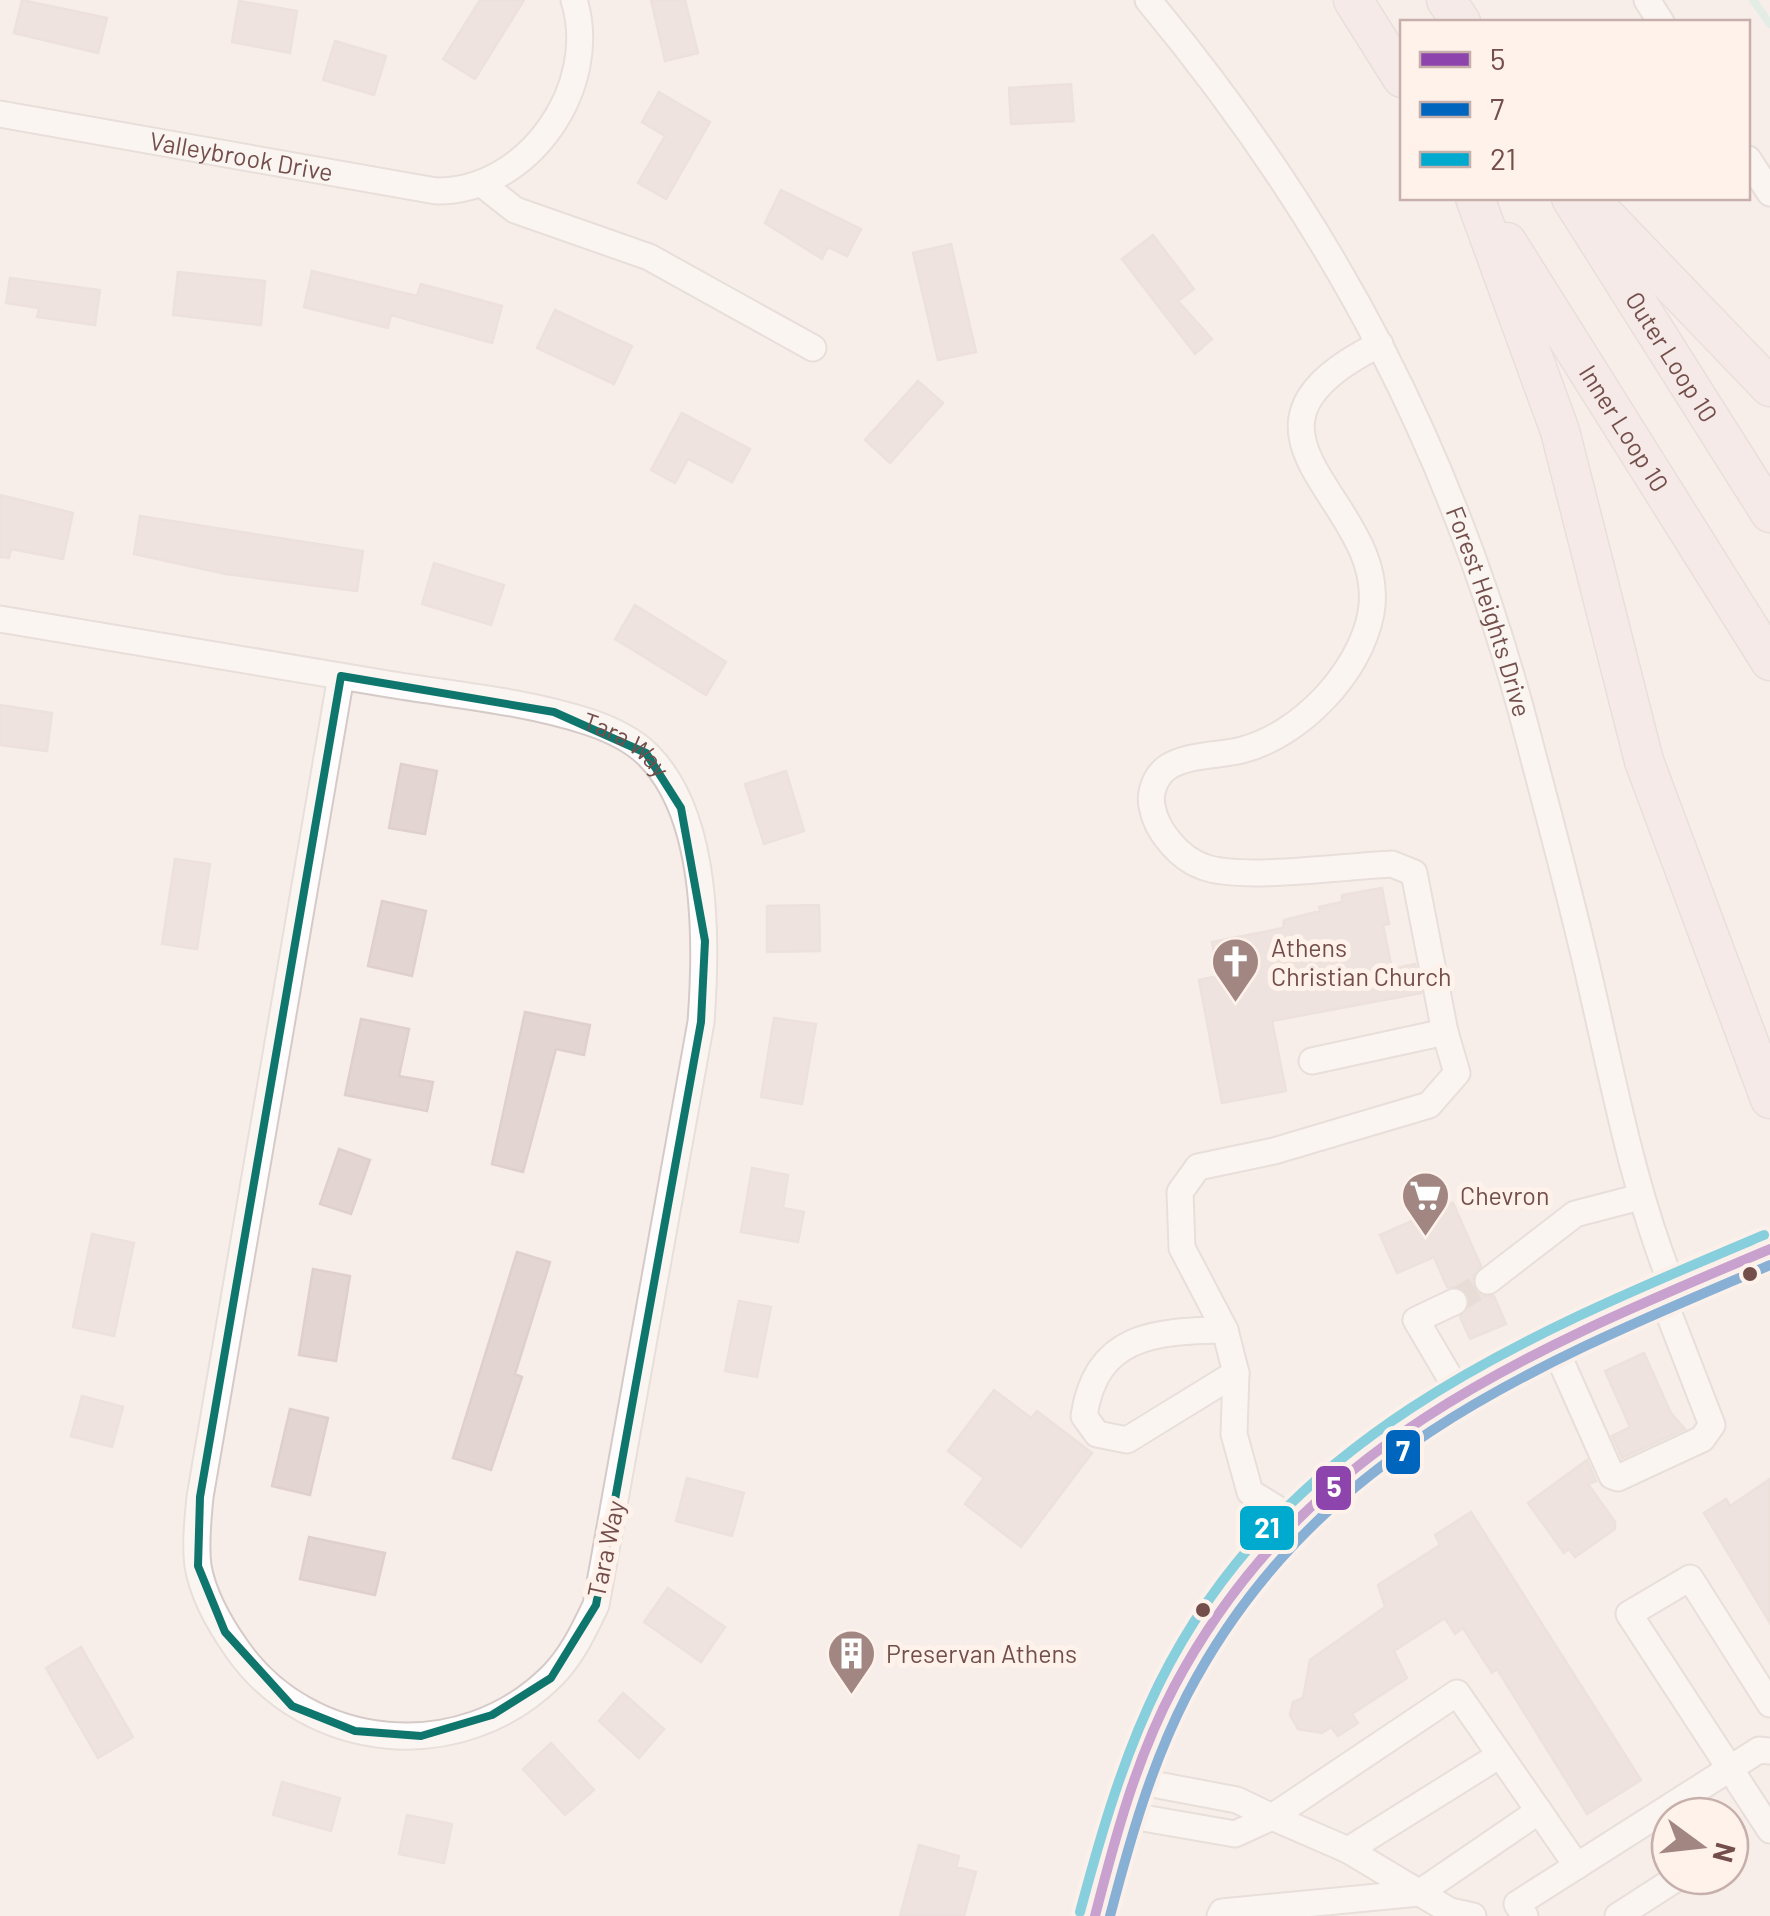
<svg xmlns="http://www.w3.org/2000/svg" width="1770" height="1916" font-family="Barlow,sans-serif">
<rect width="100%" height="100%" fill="#f7eeea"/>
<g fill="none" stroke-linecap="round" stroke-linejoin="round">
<path stroke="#cce8e3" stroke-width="8" d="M1753,0L1770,24"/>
</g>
<path fill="#e3d5d2" stroke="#e0d0cc" stroke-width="2.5" d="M22,0L107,18L98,53L14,33Z
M480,0H524L475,79L443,59Z
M651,0H685L698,53L665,61Z
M239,1L297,11L290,53L232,42Z
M335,41L386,56L374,95L323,80Z
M1071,84L1074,121L1011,124L1009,88Z
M659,92L710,122L666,199L638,183L665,136L642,122Z
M781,190L861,229L847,256L828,247L822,259L765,223Z
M1153,235L1194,289L1178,301L1212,339L1195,354L1122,259Z
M951,244L976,352L938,360L913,253Z
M312,271L417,296L421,284L502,306L492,343L391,315L388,328L304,307Z
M178,272L265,281L261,325L173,315Z
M10,278L100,290L95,325L37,317L39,308L6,303Z
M555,310L632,346L614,384L537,348Z
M918,381L943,403L890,463L865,440Z
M682,413L750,449L732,482L688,459L675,483L651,470Z
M0,495L73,513L63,559L11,549L9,558L0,557Z
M140,516L363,551L357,591L226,574L134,554Z
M434,563L504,585L491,625L422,604Z
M635,605L726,662L706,695L615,639Z
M0,705L52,713L47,751L0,745Z
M401,764L437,771L425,834L389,828Z
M786,771L804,831L764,844L745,784Z
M175,859L210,864L197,949L162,944Z
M1382,888L1389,924L1383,925L1392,969L1415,964L1421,993L1272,1021L1286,1091L1222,1103L1199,980L1218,976L1212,942L1283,928L1284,920L1320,911L1319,907L1342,902V895Z
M382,901L426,911L412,976L368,966Z
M819,905L820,951L767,952V906Z
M525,1012L590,1025L584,1055L556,1049L523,1172L492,1164Z
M774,1018L816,1024L802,1104L761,1097Z
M361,1019L409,1029L399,1076L433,1082L427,1111L345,1095Z
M339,1149L370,1160L351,1214L320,1204Z
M752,1168L788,1175L783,1208L804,1212L798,1242L741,1232Z
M1453,1203L1481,1266L1473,1276L1475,1290L1483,1296H1494L1506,1324L1470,1339L1460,1317L1470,1304L1464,1289L1447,1287L1434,1257L1397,1273L1380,1235Z
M92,1234L134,1243L114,1336L73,1327Z
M517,1252L550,1262L515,1374L522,1377L491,1470L453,1458Z
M313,1269L350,1276L336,1361L299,1355Z
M739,1301L771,1307L757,1377L725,1371Z
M1644,1353L1671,1413L1685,1429L1622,1458L1612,1436L1630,1427L1605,1371Z
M994,1390L1031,1418L1037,1411L1092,1453L1021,1547L965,1504L984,1478L948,1451Z
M82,1396L123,1407L112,1447L71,1436Z
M290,1409L328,1418L310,1495L272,1486Z
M1587,1460L1596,1481L1588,1484L1615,1522V1529L1575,1557L1569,1549L1564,1553L1528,1503Z
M687,1478L744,1493L732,1536L676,1521Z
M1770,1479V1623L1704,1513L1726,1499L1730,1506Z
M1471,1512L1641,1780L1587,1814L1497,1669L1492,1673L1463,1628L1455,1634L1445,1618L1394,1651L1407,1678L1352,1714L1358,1723L1338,1736L1331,1727L1322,1733L1298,1729L1290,1715L1293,1702L1303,1698L1310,1660L1385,1607L1378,1585L1440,1545L1435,1535Z
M309,1537L385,1553L375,1595L300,1579Z
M668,1588L725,1627L701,1662L644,1622Z
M81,1647L133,1737L98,1758L46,1668Z
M623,1693L664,1729L639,1758L599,1721Z
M551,1743L594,1790L565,1815L523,1769Z
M282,1782L340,1798L331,1831L273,1815Z
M407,1815L452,1824L444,1863L399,1854Z
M919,1845L959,1856L956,1867L976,1872L964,1916H900Z"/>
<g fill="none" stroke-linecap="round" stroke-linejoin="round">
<path stroke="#d6c6c2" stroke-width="25" stroke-dasharray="25 12" stroke-linecap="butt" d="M1454,1302L1488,1281"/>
<defs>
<g id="minor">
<path id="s1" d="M1148,0C1336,226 1457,459 1530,744C1551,824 1573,905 1591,985C1615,1089 1634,1192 1674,1290"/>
<path d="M1647,0L1661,22"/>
<path id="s2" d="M0,114L436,191C528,192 601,87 574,0"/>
<path d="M1748,159L1770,193"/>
<path d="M482,184L515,210L649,257L813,348"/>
<path id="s3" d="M0,619C129,641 259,662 388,684C455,695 525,701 589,722C610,729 632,739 648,755C709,816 707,942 701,1022L596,1605C584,1630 572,1656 552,1676C461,1767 309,1752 237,1649C220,1625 203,1595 198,1566C195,1543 198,1519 200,1497L341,676"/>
<path d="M1312,1061L1445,1032L1414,873L1392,864C1347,866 1242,881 1204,867C1180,859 1156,831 1152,806C1149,792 1156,775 1168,767C1188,754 1219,756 1242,750C1300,735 1360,673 1371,613C1391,500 1198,434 1380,344"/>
<path d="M1488,1281L1575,1214L1640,1197"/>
<path d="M1454,1302L1416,1320L1459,1393"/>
<path d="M1225,1330C1154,1331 1096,1335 1084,1416L1097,1434L1127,1440L1236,1373"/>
<path d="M1554,1346L1612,1476L1618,1478L1702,1439L1712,1425L1662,1296"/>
<path d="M1295,1520L1250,1492L1234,1434L1236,1373L1225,1330L1182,1248L1180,1192L1198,1167L1274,1151L1429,1105L1457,1073L1445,1032"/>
<path d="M1770,1704L1690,1578L1629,1614L1770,1830"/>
<path d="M1500,1755L1348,1850L1272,1817L1457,1693L1577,1866"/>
<path d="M1120,1814L1235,1834L1272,1817L1237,1800L1131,1780"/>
<path d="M1348,1850L1450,1911L1473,1916"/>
<path d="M1220,1916L1222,1912L1419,1893L1539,1811"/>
<path d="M1525,1916L1517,1904L1759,1750L1770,1751"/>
<path d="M1618,1916L1680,1876"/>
</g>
<path id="major" d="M1095,1916C1143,1695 1244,1525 1440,1404C1542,1340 1660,1296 1770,1249"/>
<g id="highway">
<path d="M1353,0L1402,78"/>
<path d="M1446,0L1461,22"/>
<path d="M1475,198L1560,431L1644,761L1770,1099"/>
<path id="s4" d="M1571,198L1770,513"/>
<path d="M1595,205L1770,387"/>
<path id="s5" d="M1507,242L1770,661"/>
</g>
</defs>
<use href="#minor" stroke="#d5cac7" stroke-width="29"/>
<use href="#major" stroke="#d8cbc9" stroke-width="36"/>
<use href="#highway" stroke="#d8cbc9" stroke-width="41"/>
<use href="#minor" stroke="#fefcfc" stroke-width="25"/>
<use href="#major" stroke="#f2eae6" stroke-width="32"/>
<use href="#highway" stroke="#f1e5e4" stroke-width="38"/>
<defs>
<path id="bus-1" d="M1095,1916C1115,1838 1136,1759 1174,1687C1304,1442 1528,1351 1770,1249"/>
<path id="bus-2" d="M1110,1916C1130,1840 1151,1765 1187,1695C1313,1454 1534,1365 1770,1265"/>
<path id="bus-3" d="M1080,1912C1101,1834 1123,1757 1159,1684C1283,1434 1522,1337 1764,1235"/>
</defs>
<use href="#bus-1" stroke="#fff2eb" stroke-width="18"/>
<use href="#bus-2" stroke="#fff2eb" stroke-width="18"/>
<use href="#bus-3" stroke="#fff2eb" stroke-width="18"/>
<use href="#bus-1" stroke="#8e44ad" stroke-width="10"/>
<use href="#bus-2" stroke="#0065bd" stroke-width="10"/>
<use href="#bus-3" stroke="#00a9ce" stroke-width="10"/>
</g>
<path d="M0 0H1770V1916H0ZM341,676L554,712L646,753L681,808L705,941L701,1022L596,1605L551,1678L492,1715L421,1736L355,1731L292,1706L225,1632L198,1566L200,1497Z" fill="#f7eeea" fill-opacity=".55" fill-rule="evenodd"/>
<path fill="none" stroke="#0f766e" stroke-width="8" stroke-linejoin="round" d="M341,676L554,712L646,753L681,808L705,941L701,1022L596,1605L551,1678L492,1715L421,1736L355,1731L292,1706L225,1632L198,1566L200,1497Z"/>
<defs>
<symbol id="church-pin" viewBox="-11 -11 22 30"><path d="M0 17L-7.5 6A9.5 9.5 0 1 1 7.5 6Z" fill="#a28682" stroke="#fff2eb"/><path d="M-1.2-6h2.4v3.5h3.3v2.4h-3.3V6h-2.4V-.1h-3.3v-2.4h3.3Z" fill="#fff"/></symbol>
<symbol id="supermarket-pin" viewBox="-11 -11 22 30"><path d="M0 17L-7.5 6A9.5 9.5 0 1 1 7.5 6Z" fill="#a28682" stroke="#fff2eb"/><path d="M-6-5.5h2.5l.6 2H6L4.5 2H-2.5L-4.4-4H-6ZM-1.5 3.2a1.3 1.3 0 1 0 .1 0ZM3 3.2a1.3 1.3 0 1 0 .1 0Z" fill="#fff"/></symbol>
<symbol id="building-pin" viewBox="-11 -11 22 30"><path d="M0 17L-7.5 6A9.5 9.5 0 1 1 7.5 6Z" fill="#a28682" stroke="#fff2eb"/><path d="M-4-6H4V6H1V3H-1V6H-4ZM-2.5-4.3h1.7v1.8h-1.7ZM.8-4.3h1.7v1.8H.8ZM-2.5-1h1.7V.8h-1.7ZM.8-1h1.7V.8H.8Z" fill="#fff"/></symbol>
</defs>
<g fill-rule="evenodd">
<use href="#church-pin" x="1208" y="934" width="55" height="75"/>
<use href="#supermarket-pin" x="1398" y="1168" width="55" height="75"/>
<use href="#building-pin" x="824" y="1626" width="55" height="75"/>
</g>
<g fill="#744e4a" stroke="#fff2eb" stroke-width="4">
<circle cx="1750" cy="1274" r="9"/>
<circle cx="1203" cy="1610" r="9"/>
</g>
<g text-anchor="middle" stroke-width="10" stroke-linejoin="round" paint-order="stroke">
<g font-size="25" fill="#744e4a" stroke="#fff2eb">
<text dy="9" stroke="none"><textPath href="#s2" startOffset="245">Valleybrook Drive</textPath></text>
<text dy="9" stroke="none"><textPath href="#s4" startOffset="188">Outer Loop 10</textPath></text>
<text dy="9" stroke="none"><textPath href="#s5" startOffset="220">Inner Loop 10</textPath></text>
<text dy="9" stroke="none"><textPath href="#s1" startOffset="705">Forest Heights Drive</textPath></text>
<text dy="9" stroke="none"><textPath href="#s3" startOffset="642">Tara Way</textPath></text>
<text transform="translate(606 1549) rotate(-78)" y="9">Tara Way</text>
</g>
<g font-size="25" fill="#744e4a" stroke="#fff2eb" text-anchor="start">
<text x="1271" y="957">Athens<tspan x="1271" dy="29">Christian Church</tspan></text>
<text x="1460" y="1205">Chevron</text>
<text x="886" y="1663">Preservan Athens</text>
</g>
</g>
<g stroke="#fff2eb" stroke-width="4">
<rect x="1384" y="1428" width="38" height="48" rx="10" fill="#0065bd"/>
<rect x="1314" y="1464" width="39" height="48" rx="10" fill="#8e44ad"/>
<rect x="1238" y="1504" width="58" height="48" rx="10" fill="#00a9ce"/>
</g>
<g font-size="28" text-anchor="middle" font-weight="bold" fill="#fff">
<text x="1403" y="1461">7</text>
<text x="1334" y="1497">5</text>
<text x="1267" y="1538">21</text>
</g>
<rect x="1400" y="20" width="350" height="180" fill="#fff2eb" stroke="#c7b0ab" stroke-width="2.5"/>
<rect x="1420" y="52" width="50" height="15" fill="#8e44ad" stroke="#c7b0ab" stroke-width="2.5"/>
<text x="1490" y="70" font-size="30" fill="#744e4a">5</text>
<rect x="1420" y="102" width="50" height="15" fill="#0065bd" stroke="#c7b0ab" stroke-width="2.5"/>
<text x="1490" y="120" font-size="30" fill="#744e4a">7</text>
<rect x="1420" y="152" width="50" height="15" fill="#00a9ce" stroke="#c7b0ab" stroke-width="2.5"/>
<text x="1490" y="170" font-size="30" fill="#744e4a">21</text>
<g transform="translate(1700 1846) rotate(105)"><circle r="48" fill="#fff2eb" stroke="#c7b0ab" stroke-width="2.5"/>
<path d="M0-8L18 38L0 25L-18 38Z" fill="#a28682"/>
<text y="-15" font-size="28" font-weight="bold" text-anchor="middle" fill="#744e4a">N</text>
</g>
</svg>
